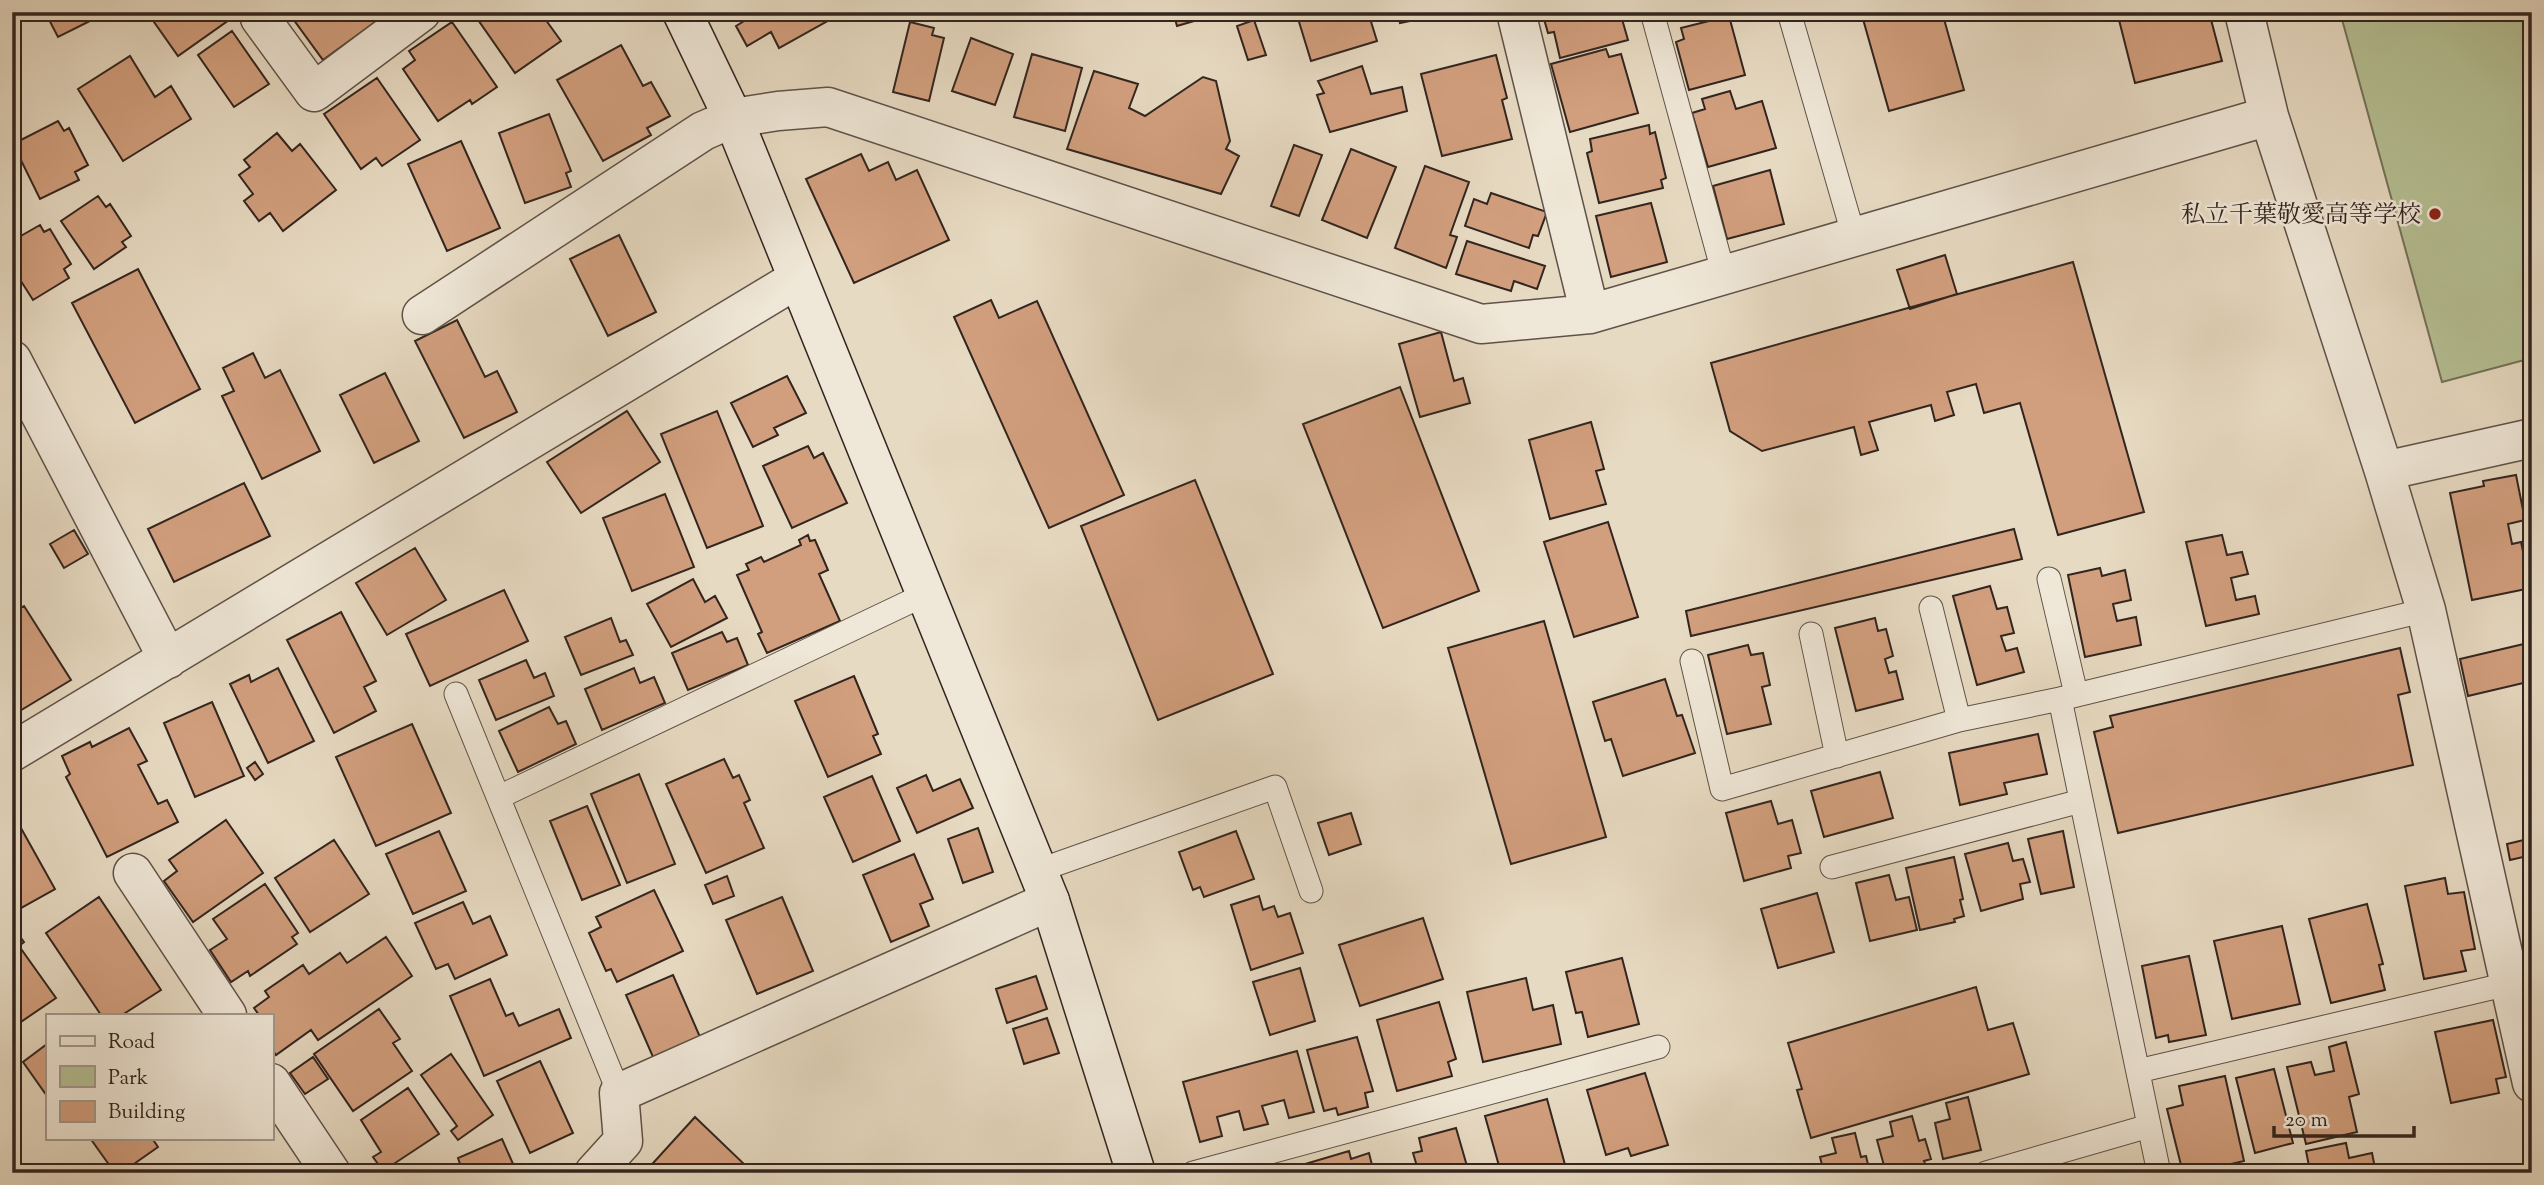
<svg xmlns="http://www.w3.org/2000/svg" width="2544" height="1185" font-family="'Sorts Mill Goudy','Noto Serif JP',serif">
<rect width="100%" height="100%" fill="#e7dac2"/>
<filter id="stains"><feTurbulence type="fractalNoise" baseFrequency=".00286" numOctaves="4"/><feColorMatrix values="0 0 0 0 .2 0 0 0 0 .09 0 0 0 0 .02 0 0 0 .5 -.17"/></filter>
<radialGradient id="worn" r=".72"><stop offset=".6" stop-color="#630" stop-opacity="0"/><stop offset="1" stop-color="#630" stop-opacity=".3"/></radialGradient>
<path fill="#b5c094" stroke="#74725a" stroke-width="2" d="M2340,12H2532V358L2442,382Z"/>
<path fill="#d29f7e" stroke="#32251f" stroke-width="2" d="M45,12H91L94,19L58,37Z
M147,12H235L236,15L178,56Z
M288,12H389L323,60Z
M476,12H540L561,41L515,73L474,14Z
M759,12H827L831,19L779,48L771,32L747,46L736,26Z
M1173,12H1225L1177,26Z
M1296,12H1368L1377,41L1311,61Z
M1398,12H1446L1443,13L1444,18L1434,20V16L1400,23Z
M1542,12H1620L1628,40L1560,58L1554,32L1548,33Z
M1861,12H1942L1964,90L1889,111Z
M2117,12H2209L2222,61L2135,83Z
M1729,16L1745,75L1689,90L1676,42L1684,39L1681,28Z
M1254,20L1266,55L1248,60L1237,26Z
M452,22L497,87L472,104L470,100L438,121L403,69L415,60L409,51Z
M910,22L934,28L932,35L944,38L929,101L893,92Z
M232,31L269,84L234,107L198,55Z
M971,38L1013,54L995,105L952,91Z
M621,45L643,86L651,82L670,116L647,128L651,135L603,161L557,80Z
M1606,49L1609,57L1621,54L1638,113L1570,132L1551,64Z
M1032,54L1082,68L1065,131L1014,117Z
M1496,55L1507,98L1502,100L1512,139L1442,156L1421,74Z
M130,56L155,97L171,86L191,119L123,161L78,89Z
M1362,66L1371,94L1402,87L1407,111L1330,132L1317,95L1324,93L1318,81Z
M1094,71L1138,84L1129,108L1145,116L1203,77L1216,81L1230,141L1226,149L1239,156L1221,194L1067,149Z
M377,78L420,140L382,166L376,158L361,169L324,114Z
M1730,91L1736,109L1762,101L1776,148L1708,167L1692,113L1705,109L1702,99Z
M549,114L571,171L566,173L571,187L525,203L499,133Z
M58,121L64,131L69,128L88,165L75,172L79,180L40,199L13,144Z
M1649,125L1650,134L1655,132L1666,178L1661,180L1663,188L1599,203L1587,153L1592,151L1590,139Z
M277,133L292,151L300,144L336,190L283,231L270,213L259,221L244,201L253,194L239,175L250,167L244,160Z
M461,141L500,228L447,251L408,164Z
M1294,145L1322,155L1299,216L1271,206Z
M1351,149L1396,167L1367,238L1322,220Z
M861,154L869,171L888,162L896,180L917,170L949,240L854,283L806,179Z
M1425,166L1469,182L1450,235L1457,237L1446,268L1395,248Z
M1770,170L1784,224L1727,239L1713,186Z
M1491,193L1547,212L1538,236L1533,235L1529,248L1465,226L1474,199L1487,204Z
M98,196L106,207L110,204L131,236L122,242L126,247L94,269L61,221Z
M1651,203L1667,262L1611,277L1596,216Z
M40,225L44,232L50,229L71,264L64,269L69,278L33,300L12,267V241Z
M619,235L656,312L608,336L570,259Z
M1467,241L1545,266L1537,289L1514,281L1511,291L1456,274Z
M1945,255L1957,294L1910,309L1897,270Z
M2073,262L2144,512L2058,535L2020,403L1984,413L1976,384L1947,392L1954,415L1935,421L1931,405L1869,422L1878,450L1861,455L1854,427L1762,451L1730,431L1711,363Z
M138,269L200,389L135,423L72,303Z
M991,300L999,318L1037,301L1124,495L1049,528L954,317Z
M457,320L485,377L497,371L517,412L464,438L415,341Z
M1441,332L1454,381L1463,378L1470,403L1420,417L1399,344Z
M253,353L265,378L280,370L320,451L262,479L222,396L234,391L223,368Z
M385,373L419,441L374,463L340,395Z
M787,376L806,413L774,428L778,435L753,447L731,403Z
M1400,387L1479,591L1383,628L1303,424Z
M627,411L660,462L581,513L547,462Z
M717,411L763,526L707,548L661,434Z
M1591,422L1604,469L1596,471L1606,504L1550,519L1529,440Z
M808,446L814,458L823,453L847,503L792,528L763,466Z
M2516,475L2525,520L2508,524L2512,544L2521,542L2531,588L2472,600L2450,493L2484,486L2483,481Z
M1195,480L1273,674L1158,720L1081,526Z
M244,483L270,536L174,582L148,529Z
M665,494L694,567L632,591L603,518Z
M1608,522L1638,617L1574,637L1544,542Z
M2014,529L2022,559L1691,636L1686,611Z
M74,530L88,554L64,568L50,544Z
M808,535L810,541L815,540L828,570L819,574L840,621L767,653L758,634L762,632L737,575L749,570L746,564L761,557L764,562L801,545L799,540Z
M2222,535L2227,555L2242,552L2248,574L2231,578L2236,600L2255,596L2259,614L2206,626L2186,542Z
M415,548L446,600L387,635L356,583Z
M2100,568L2102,576L2125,570L2131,600L2113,604L2117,621L2136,617L2141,645L2085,657L2068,575Z
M693,579L705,602L715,596L727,618L671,647L647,604Z
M1990,586L1997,609L2007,607L2014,633L2001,636L2006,651L2017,648L2024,672L1977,685L1953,596Z
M504,590L528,641L430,686L406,634Z
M24,606L71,680L13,715L12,613Z
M341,612L376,681L364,687L376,711L334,733L287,640Z
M611,618L620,642L626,640L633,655L581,675L565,637Z
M1875,618L1878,631L1886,629L1893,656L1885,659L1889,673L1896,671L1903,699L1856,711L1835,628Z
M1544,621L1606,837L1511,864L1448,648Z
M722,632L727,642L737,638L748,665L688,690L672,653Z
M2528,643L2532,661V681L2468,696L2460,659Z
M1748,645L1751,655L1763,653L1770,685L1762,687L1771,724L1727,734L1708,655Z
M2400,648L2410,692L2398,695L2413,765L2118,833L2094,732L2113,727L2110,716Z
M526,660L534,678L545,673L554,696L496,720L479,680Z
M278,668L314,741L268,763L230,684L249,675L251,682Z
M634,668L640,683L654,677L665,703L602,730L585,689Z
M854,676L878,734L873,736L881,754L828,777L795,701Z
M1665,679L1677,716L1682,715L1695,753L1623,776L1611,739L1605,741L1593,702Z
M212,702L244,776L195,797L164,723Z
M549,707L558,724L566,721L576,744L518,772L499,731Z
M412,724L451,813L376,846L336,757Z
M129,728L147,761L138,765L158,804L167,800L178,822L107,857L66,777L70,774L62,756L90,742L92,747Z
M2038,734L2047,774L2004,783L2007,794L1960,805L1949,753Z
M724,759L733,778L739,775L750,800L744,803L764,848L706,873L666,784Z
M255,762L263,774L255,780L247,768Z
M1880,772L1893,818L1824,837L1811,791Z
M639,774L675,864L627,883L591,794Z
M926,775L933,791L960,779L973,808L917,833L897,788Z
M872,776L900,841L853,862L824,797Z
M1771,801L1778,824L1792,820L1801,853L1788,856L1791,868L1744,881L1726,813Z
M587,806L620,885L582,900L550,821Z
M12,812L55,889L12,913Z
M1351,813L1361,844L1329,855L1318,823Z
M226,820L263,873L193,922L164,881L177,871L169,860Z
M978,828L993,872L963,883L948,839Z
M439,831L466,891L413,914L386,854Z
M1236,831L1254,879L1204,897L1200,887L1193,890L1179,852Z
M2063,831L2074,887L2041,894L2028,839Z
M2532,838V855L2510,860L2507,844Z
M334,840L369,894L310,932L275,878Z
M2008,843L2013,861L2023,859L2030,882L2020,884L2023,899L1981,911L1965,854Z
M914,854L933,899L920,904L929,926L891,942L863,875Z
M1954,857L1963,899L1960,900L1964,916L1954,919L1955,922L1920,930L1906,868Z
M1889,875L1896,900L1909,897L1917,930L1870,941L1856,883Z
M727,876L734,896L713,904L705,885Z
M2445,878L2448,894L2464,892L2475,949L2461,951L2466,971L2424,979L2405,886Z
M265,884L298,933L292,937L297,944L250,976L248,971L231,982L210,950L227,939L213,919Z
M654,890L683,951L617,982L611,969L606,971L589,933L601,927L596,917Z
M1817,893L1834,952L1778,968L1761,909Z
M1259,896L1263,910L1274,906L1278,917L1290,913L1303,953L1251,970L1231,905Z
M99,897L161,990L122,1015H101L46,933Z
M782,897L813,971L757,994L726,920Z
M463,902L473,924L490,916L507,955L455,979L448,964L436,969L415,923Z
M2367,904L2383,964L2379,965L2385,990L2331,1003L2309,919Z
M1423,918L1443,979L1360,1006L1339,945Z
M2282,926L2300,1004L2232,1019L2214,941Z
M15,930L24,942L19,946L56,998L12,1028V932Z
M386,937L412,976L318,1040L311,1030L276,1055L271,1048V1015H259L254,1008L269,997L265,991L303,965L309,974L340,953L347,963Z
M2189,956L2206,1035L2169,1042L2168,1035L2156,1038L2142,966Z
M1622,958L1639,1024L1588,1037L1582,1012L1576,1013L1566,972Z
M1300,968L1315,1021L1270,1035L1253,982Z
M673,975L700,1037L653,1057L626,995Z
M1036,976L1047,1009L1007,1023L996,989Z
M1526,978L1533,1010L1553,1005L1561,1044L1483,1062L1467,992Z
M490,979L506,1016L513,1013L519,1026L559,1009L571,1038L484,1076L450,996Z
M1976,987L1988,1030L2013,1023L2029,1074L1811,1138L1797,1090L1802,1089L1788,1043Z
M1439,1002L1456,1059L1448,1062L1452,1076L1397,1091L1377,1020Z
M379,1009L400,1039L393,1043L412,1071L353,1111L314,1054Z
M1047,1018L1059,1053L1024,1064L1013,1029Z
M2493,1020L2506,1077L2496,1079L2499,1093L2451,1103L2435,1032Z
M1357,1037L1373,1091L1365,1093L1368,1107L1338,1115L1336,1108L1324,1111L1307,1050Z
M2346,1042L2359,1094L2349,1097L2357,1132L2306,1144L2287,1067L2311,1062L2315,1075L2334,1071L2329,1047Z
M47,1044V1096L23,1062Z
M1297,1051L1314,1112L1289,1118L1284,1100L1262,1106L1268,1124L1244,1130L1239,1111L1217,1117L1222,1136L1200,1142L1183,1082Z
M451,1054L493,1115L458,1140L451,1131L457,1126L421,1075Z
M313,1057L328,1079L305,1094L290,1073Z
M540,1061L573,1133L530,1153L497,1081Z
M2274,1069L2293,1143L2255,1153L2236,1078Z
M1645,1073L1668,1145L1631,1156L1628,1148L1606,1155L1587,1090Z
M2225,1076L2244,1161L2193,1173H2183L2167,1109L2183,1105L2179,1086Z
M408,1088L439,1134L383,1171L373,1157L381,1152L361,1120Z
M1968,1097L1981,1150L1943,1159L1935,1123L1950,1119L1946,1103Z
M1547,1099L1567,1172L1501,1173L1485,1116Z
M1912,1116L1919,1141L1925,1139L1931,1159L1924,1161L1926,1166L1900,1173H1886L1877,1140L1893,1136L1890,1122Z
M695,1117L744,1164L737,1173H644Z
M1456,1128L1469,1173H1419L1413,1153L1422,1151L1419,1138Z
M1855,1133L1861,1157L1866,1156L1870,1173H1824L1820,1157L1836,1153L1832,1138Z
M90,1138H159L154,1141L158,1147L121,1173H115Z
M502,1139L517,1173H455L453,1168L460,1164L458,1158Z
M2346,1143L2349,1158L2372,1153L2376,1173H2302L2310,1171L2306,1151Z
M1349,1151L1351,1159L1369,1153L1374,1173H1286L1285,1170Z"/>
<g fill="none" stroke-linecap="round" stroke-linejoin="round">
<defs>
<path id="lane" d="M1652,12L1724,275
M1789,12L1854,237
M2049,579L2076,694
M1931,608L1959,720
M1811,634L1837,756
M1692,661L1722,789L1959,720L2060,699L2426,610
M456,694L619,1093
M2060,699L2159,1173
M499,797L924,595
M1832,867L2081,801
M1037,871L1275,787L1311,891
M2138,1071L2508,984
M1193,1173L1658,1047
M1986,1173L2149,1126"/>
<path id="street" d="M267,12L260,18L314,92L421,12
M1516,12L1590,314L2269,116
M2244,12L2269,116L2384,471L2426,610L2532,1083
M422,315L703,131L733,118L778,111L828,107L1481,324L1590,314
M12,360L168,659
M2384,471L2532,438
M12,752L797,279
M133,873L227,1015
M271,1083L331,1173
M594,1173L623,1141L619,1093L1050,901"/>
<path id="secondary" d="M682,12L733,118L1050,901L1136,1173"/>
</defs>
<use href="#lane" stroke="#5f5248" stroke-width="25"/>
<use href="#street" stroke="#5f5248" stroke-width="41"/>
<use href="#secondary" stroke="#32251f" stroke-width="41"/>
<use href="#lane" stroke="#efe7d7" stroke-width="23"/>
<use href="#street" stroke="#efe7d7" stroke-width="38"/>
<use href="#secondary" stroke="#efe7d7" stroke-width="38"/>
</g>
<circle fill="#8f2418" stroke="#efe7d7" stroke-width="2.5" cx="2435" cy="214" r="7"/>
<g text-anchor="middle" stroke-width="5" stroke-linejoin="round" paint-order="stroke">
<g font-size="24" fill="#32251f" stroke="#efe7d7" text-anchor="end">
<text x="2421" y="222">私立千葉敬愛高等学校</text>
</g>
</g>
<rect width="2544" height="1185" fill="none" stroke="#e7dac2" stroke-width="42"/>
<rect x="14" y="14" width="2516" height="1157" fill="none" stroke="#32251f" stroke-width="3.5"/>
<rect x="21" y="21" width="2502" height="1143" fill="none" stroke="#32251f" stroke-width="2"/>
<rect x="46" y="1014" width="228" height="126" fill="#efe7d7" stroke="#a3998d" stroke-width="2"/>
<rect x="60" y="1036" width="35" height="10" fill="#efe7d7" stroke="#a3998d" stroke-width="2"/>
<text x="108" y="1048" font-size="21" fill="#32251f">Road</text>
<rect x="60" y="1066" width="35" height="21" fill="#b5c094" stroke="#a3998d" stroke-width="2"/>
<text x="108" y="1084" font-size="21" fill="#32251f">Park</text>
<rect x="60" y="1101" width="35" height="21" fill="#d29f7e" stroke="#a3998d" stroke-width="2"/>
<text x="108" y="1118" font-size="21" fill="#32251f">Building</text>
<path d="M2274 1126v10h140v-10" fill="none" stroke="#32251f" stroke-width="3.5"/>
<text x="2285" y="1126" font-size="21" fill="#32251f" stroke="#efe7d7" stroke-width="5" paint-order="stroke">20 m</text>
<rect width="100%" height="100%" filter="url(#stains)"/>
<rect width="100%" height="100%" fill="url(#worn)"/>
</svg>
